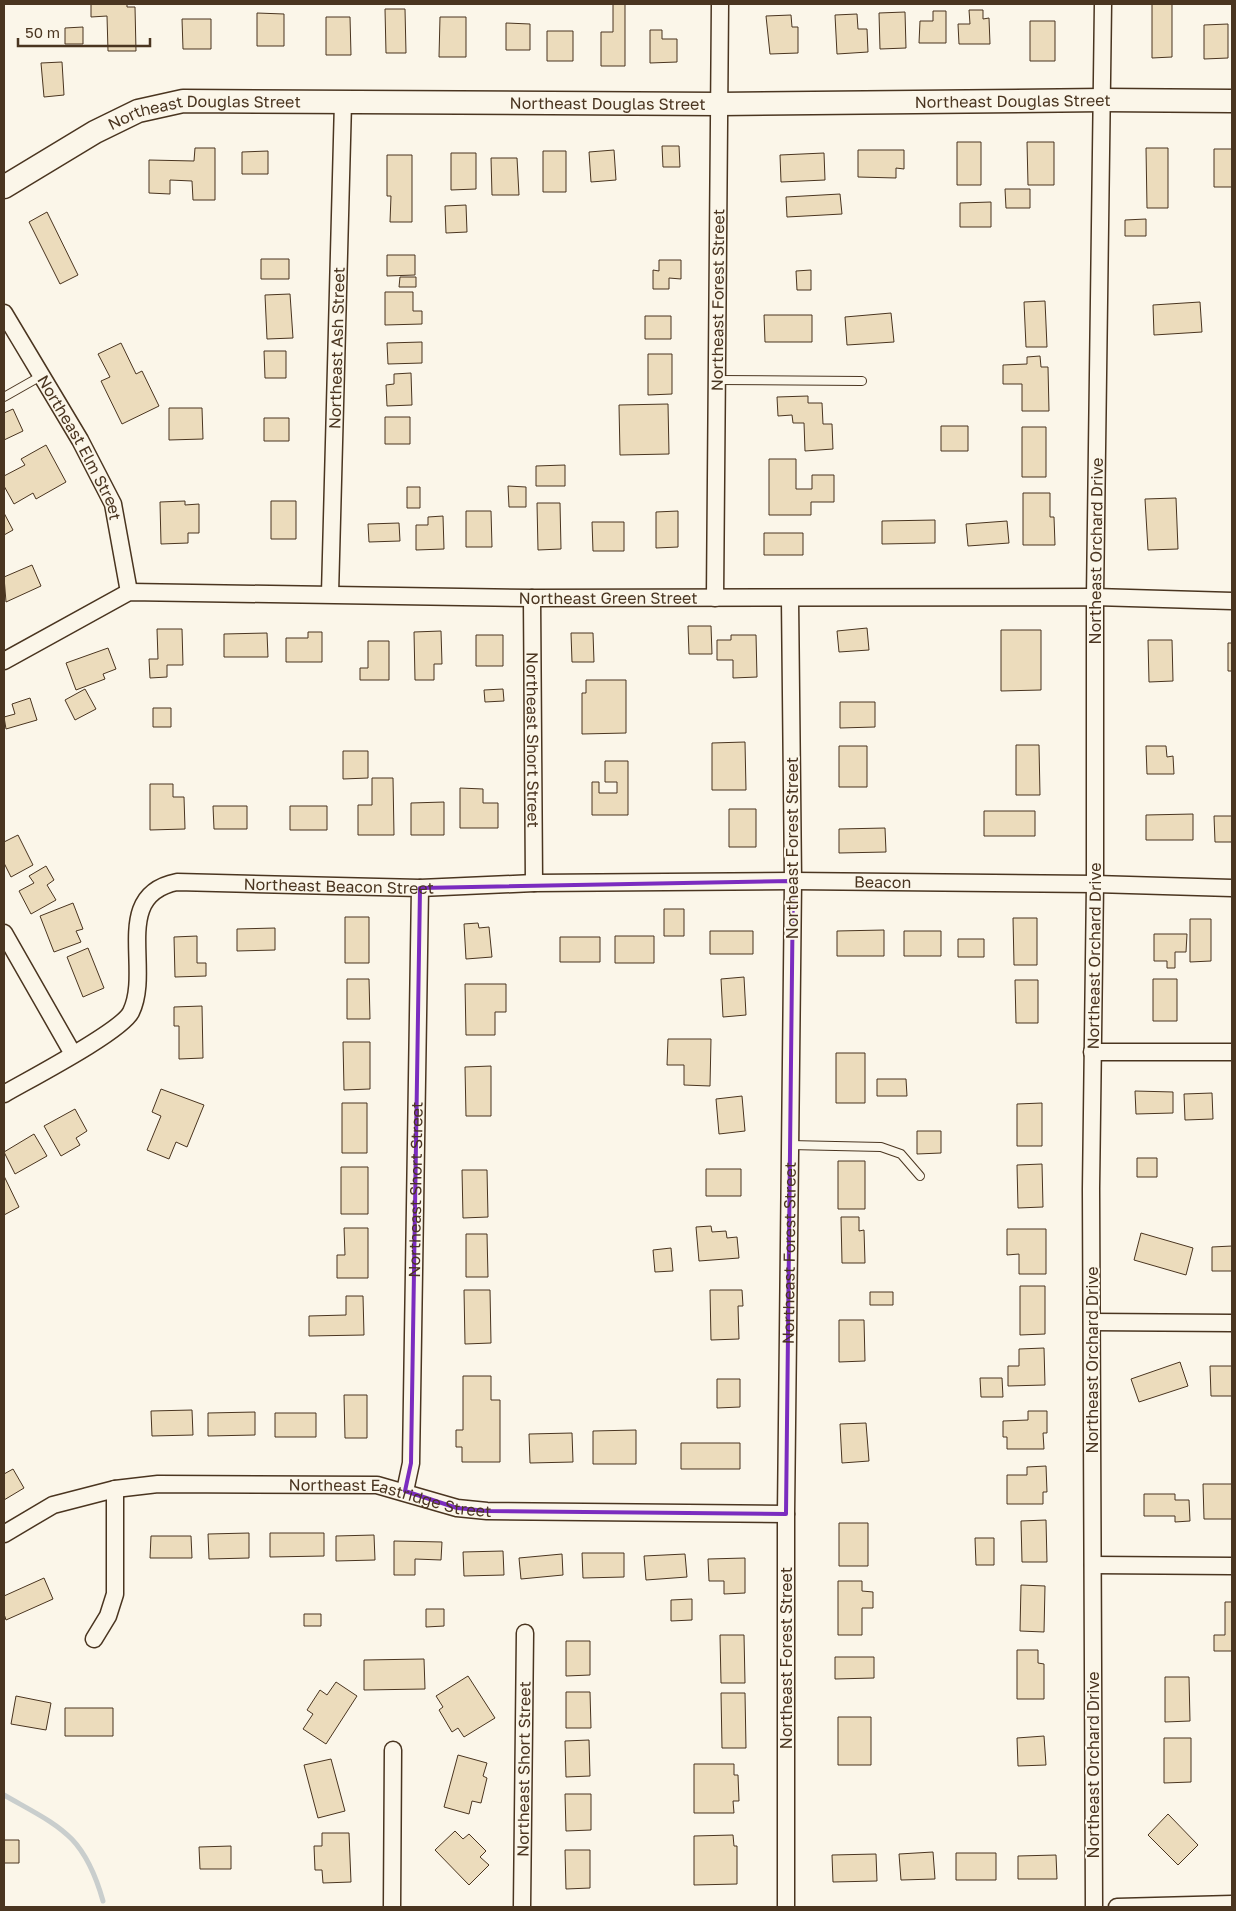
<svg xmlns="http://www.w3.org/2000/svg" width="1236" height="1911" font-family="'Golos Text',sans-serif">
<rect width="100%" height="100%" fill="#fbf6e9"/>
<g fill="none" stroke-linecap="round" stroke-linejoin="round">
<path stroke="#c9cecd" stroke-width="5" d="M4,1795C60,1827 84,1834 103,1901"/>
</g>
<path fill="#ecdcbc" stroke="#4a3520" d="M91,4H127V7H135L136,51H108L107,16L91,17Z
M613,4H625V66H601V32H613Z
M1152,4H1172V57L1152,58Z
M385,9H405L406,53H386Z
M969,10H983V19L989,18L990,44H959L958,24H970Z
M933,11H946V43H919L920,21H933Z
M905,12L906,48L880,49L879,13Z
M257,13L284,14V46H257Z
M857,14L858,29H867L868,52L837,54L835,15Z
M791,15L792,27H798V53L770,54L766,16Z
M326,17H350L351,55H326Z
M440,17H466V57H439Z
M182,19H211V49H183Z
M1030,21H1055V61H1030Z
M506,23L530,24V50H506Z
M1228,24V58L1204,59V25Z
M83,27V44H65V28Z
M650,30H662V39H677V62L650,63Z
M547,31H573V61H547Z
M62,62L64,95L44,97L41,63Z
M957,142H981V185H957Z
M1027,142H1054V185H1028Z
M662,146H679L680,167H663Z
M195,148H215V200H193L192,181L170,180V194L149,193V160L194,161Z
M1146,148H1168V208H1147Z
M1214,149H1232V187H1214Z
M614,150L616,180L591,182L589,152Z
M858,150H904V169L896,168V178L858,177Z
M268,151V174H242V152Z
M543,151H566V192H543Z
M451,153H476V189L451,190Z
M824,153L825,180L781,182L780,155Z
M387,155H412V222H390L391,196H387Z
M491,158H517L519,195H492Z
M1005,189H1030V208H1006Z
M840,194L842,214L787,217L786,197Z
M991,202V227H960V203Z
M466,205L467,232L446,233L445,206Z
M47,212L78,275L60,284L29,222Z
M1146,219V236H1125V220Z
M387,255H415V275L387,276Z
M261,259H289V279H261Z
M659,260H681V279L669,278V289H653V270L659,271Z
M811,270V290H797L796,271Z
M400,277H416V287H399Z
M385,292H413V311H422V324L385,325Z
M290,294L293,338L267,339L265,295Z
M1045,301L1047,347H1026L1024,302Z
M1200,302L1202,332L1154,335L1153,305Z
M891,313L894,342L847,345L845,317Z
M764,315H812V342H765Z
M645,316H671V339H645Z
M422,342V363L388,364L387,343Z
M121,343L136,374L142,371L159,406L122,424L101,381L110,377L98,354Z
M264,351H286V378H265Z
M648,354H672V394L648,395Z
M1040,356L1041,367H1048L1049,411H1022V384H1003V365L1027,364V357Z
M411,373L412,405L387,406L386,385L394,384V374Z
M808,396V403H822L823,424H832L833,449L805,451L804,423H793L792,415L778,416L777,397Z
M668,404L669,454L620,455L619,405Z
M169,408H202L203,439L169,440Z
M13,409L23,431L4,440V413Z
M385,417H410V444H385Z
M264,418H289V441H264Z
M941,426H968V451H941Z
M1022,427H1046V477H1022Z
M46,445L66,482L36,499L33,493L14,504L4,486V476L25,465L21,459Z
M769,459H796V489H812V475H834V502H811V515H769Z
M565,465V486H536V466Z
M508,486L526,487V507H509Z
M407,487H420V508H407Z
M1023,493H1050V517H1054L1055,545H1023Z
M1176,498L1178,549L1148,550L1145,499Z
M185,501V505L199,504V533H188V543L161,544L160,502Z
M271,501H296V539H271Z
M537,503H560L561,549L538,550Z
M466,511H491L492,547H466Z
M678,511V547L656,548V512Z
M4,513L13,530L4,535Z
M443,516L444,549L416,550V525H428V517Z
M935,520V543L882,544V521Z
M1007,521L1009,543L968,546L966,524Z
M592,522H624V551H593Z
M399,523L400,541L369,542L368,524Z
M764,533H803V555H764Z
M32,565L41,586L6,602L4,577Z
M688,626H711L712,654H689Z
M867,628L869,650L839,652L837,631Z
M157,629H182L183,665H167V677L150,678L149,659H158Z
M1001,630H1041V690L1001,691Z
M441,631L442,664H434V680H415L414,632Z
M308,632H322V662H286V638H308Z
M267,633L268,657H224V634Z
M571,633H593L594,662H572Z
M476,635H503V666H476Z
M731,635H756L757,677L733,678V660H717V640H731Z
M1148,640H1172L1173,681L1149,682Z
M368,641H389V680H360V668H368Z
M1228,643H1232V671H1228Z
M108,648L116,669L103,674L105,679L76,690L66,663Z
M586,680H626V733L582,734V693H586Z
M85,689L96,709L75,720L65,700Z
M503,689L504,701L485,702L484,690Z
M30,698L37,720L6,729L4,717L15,714L12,704Z
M840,702H875V727L840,728Z
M153,708H171V727H153Z
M745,742L746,790H712V743Z
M1016,745H1039L1040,795H1016Z
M839,746H867V787H839Z
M1146,746H1166L1167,757L1173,756L1174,774H1147Z
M343,751H368V778L343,779Z
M605,761H628V815H592V782H599V793H617V782H605Z
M372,778H393L394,835H358V805H372Z
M150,784H173V797H184L185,829L150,830Z
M460,788L483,789V803H498V828H460Z
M444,802V835H411V803Z
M213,806H247V829H214Z
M290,806H327V830H290Z
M729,809H756V847H729Z
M984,811H1035V836H984Z
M1193,814V840H1146V815Z
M1214,816H1232V842H1215Z
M885,828L886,852L839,853V829Z
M18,835L33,865L11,877L4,863V842Z
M46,866L54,880L47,885L56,900L31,914L19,891L34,883L29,876Z
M73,903L83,929L76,931L81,942L54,952L40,916Z
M664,909H684V936H664Z
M345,917H369V963H345Z
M1013,918H1037V965H1014Z
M1190,919H1211V961L1190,962Z
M478,923L479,928L489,927L492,957L466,959L464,924Z
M275,928V950L237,951V929Z
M884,930V956H837V931Z
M710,931H753V954H710Z
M904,931H941V956H904Z
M1154,934H1187L1186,952H1175V968H1167V961H1154Z
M197,936V963H206V976L175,977L174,937Z
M615,936H654V963H615Z
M560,937H600V962H560Z
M958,939H984V957H958Z
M88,948L104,988L83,997L67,957Z
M744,977L746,1015L723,1017L721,979Z
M347,979H369L370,1019H347Z
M1153,979H1177V1021H1153Z
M1015,980H1038V1023H1016Z
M465,984H506V1012H495V1035H466Z
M202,1006L203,1058L179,1059V1026H174V1007Z
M668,1039H711L710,1086L684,1085V1065H667Z
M343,1042H370V1089L344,1090Z
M836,1053H865V1103H836Z
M491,1066V1116H466L465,1067Z
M877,1079H906L907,1096H877Z
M161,1089L204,1105L187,1147L176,1142L169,1159L147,1150L161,1116L152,1112Z
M1135,1091L1173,1092V1113L1136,1114Z
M1212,1093L1213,1119L1185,1120L1184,1094Z
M742,1096L745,1131L719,1134L716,1099Z
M342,1103H367V1153H342Z
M1042,1103V1146H1017V1104Z
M75,1109L87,1131L76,1138L80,1145L61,1156L44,1126Z
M917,1131H941V1153L917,1154Z
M34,1134L47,1156L15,1174L4,1152Z
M1137,1158H1157V1177H1137Z
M838,1161H865V1209H838Z
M1042,1164L1043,1207L1018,1208L1017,1165Z
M341,1167H368V1214H341Z
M706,1169H741V1196H706Z
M462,1170H487L488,1217L463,1218Z
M4,1176L19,1207L4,1215Z
M841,1217H859V1231L864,1230L865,1263H842Z
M711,1226L712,1232L726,1231L727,1238L737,1237L739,1258L699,1261L696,1227Z
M344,1228H368V1278H337V1255H345Z
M1007,1229H1046V1274H1019V1254L1007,1255Z
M1141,1233L1193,1248L1186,1275L1134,1260Z
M466,1234H487L488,1277H466Z
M1232,1246V1271H1212V1247Z
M671,1248L673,1271L655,1272L653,1250Z
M1020,1286H1045V1334L1020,1335Z
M464,1290H490L491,1343L465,1344Z
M710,1290H742L743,1306H738L739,1339L711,1340Z
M870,1292H893V1305H870Z
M346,1296H363L364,1335L309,1336V1316L346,1315Z
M839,1320H864L865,1361L839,1362Z
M1044,1348L1045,1385L1008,1386V1366H1019V1349Z
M1180,1362L1188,1386L1139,1402L1131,1379Z
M1210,1366H1232V1396H1211Z
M463,1376H491V1400H500V1462H462V1447H456V1430H463Z
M980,1378H1002L1003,1397H981Z
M717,1379H740V1407L717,1408Z
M344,1395H367V1438H345Z
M192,1410L193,1435L152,1436L151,1411Z
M1028,1411H1047V1433H1043L1044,1449H1007V1437H1003V1421L1028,1420Z
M255,1412V1435L208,1436V1413Z
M275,1413H316V1437H275Z
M866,1423L869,1461L842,1463L840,1424Z
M636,1430V1464H593V1431Z
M572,1433L573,1462L530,1463L529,1434Z
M681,1443H740V1469H681Z
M1046,1466L1047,1492H1043V1504H1007V1475H1027V1467Z
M13,1469L24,1488L4,1500V1474Z
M1203,1484H1232V1519H1204Z
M1144,1494H1175V1500H1189L1190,1521L1175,1522V1516H1144Z
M1046,1520L1047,1562H1022L1021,1521Z
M839,1523H868V1566H839Z
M249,1533V1558L209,1559L208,1534Z
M270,1533H324V1556L270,1557Z
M374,1535L375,1560L336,1561V1536Z
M151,1536H191L192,1558H150Z
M975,1538H994V1565H976Z
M394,1541L442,1542L441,1560L415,1559V1575H394Z
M503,1551L504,1575L464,1576L463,1552Z
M582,1553H624V1577L583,1578Z
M562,1554L563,1575L521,1579L519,1558Z
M685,1554L687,1577L646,1580L644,1556Z
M745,1558V1593L724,1594V1581H709L708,1559Z
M44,1578L53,1599L6,1620L4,1614V1596Z
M838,1581H862V1591L873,1592V1608H862V1635H838Z
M1021,1585L1045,1586L1044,1632L1020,1631Z
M692,1599V1620L671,1621V1600Z
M1225,1602H1232V1651H1214V1635H1225Z
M426,1609H444V1626L426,1627Z
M304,1614H321V1626H304Z
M720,1635H744L745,1683H721Z
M566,1641H590V1675L566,1676Z
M1017,1650H1038V1663L1044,1664V1699H1017Z
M835,1657H874V1678L835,1679Z
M424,1659L425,1689L364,1690V1660Z
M468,1676L495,1718L464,1737L458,1728L452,1732L439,1710L443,1707L436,1696Z
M1165,1677H1189L1190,1721L1165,1722Z
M336,1682L357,1696L326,1744L303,1729L313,1714L307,1710L320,1690L327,1695Z
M566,1692H590L591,1728H566Z
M721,1693H745L746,1748H722Z
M16,1696L51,1703L46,1730L11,1724Z
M65,1708H113V1736H65Z
M838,1717H871V1765H838Z
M1044,1736L1046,1765L1018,1766L1017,1738Z
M1164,1738H1191V1782L1164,1783Z
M589,1740L590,1776L566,1777L565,1741Z
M458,1755L487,1763L483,1776L487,1778L481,1803L472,1801L469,1814L444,1807Z
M331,1759L345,1811L318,1818L304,1765Z
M694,1764H734V1775H738L739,1801H733L734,1813H694Z
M565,1794H591V1830L566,1831Z
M1168,1814L1198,1845L1178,1865L1148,1835Z
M455,1831L463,1839L469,1834L486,1851L480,1857L489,1865L469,1885L435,1850Z
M322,1833H349L351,1882L323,1883L322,1870H315L314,1846H322Z
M733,1835L734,1846H737V1884L694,1885V1836Z
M4,1840H19V1863H4Z
M231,1846V1869H200L199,1847Z
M565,1850H590V1888L566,1889Z
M933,1852L935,1879L901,1880L899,1854Z
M956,1853H996V1880H956Z
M876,1854L877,1881L833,1882L832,1855Z
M1056,1855L1057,1879H1018V1856Z"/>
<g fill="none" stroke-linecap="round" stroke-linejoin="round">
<defs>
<path id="service" d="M717,380L862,381
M4,397L41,376
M790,1145L881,1147L901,1154L920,1176"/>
<g id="minor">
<path id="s1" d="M4,313L80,440L113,504L129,592"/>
<path id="s2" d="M330,594L343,102"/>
<path id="s3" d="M532,598L534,883"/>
<path id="s4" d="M715,598L720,4"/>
<path id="s5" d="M4,661L129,592L532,598L1095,597L1232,601"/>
<path d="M4,933L73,1054"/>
<path d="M1092,1052H1232"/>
<path id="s6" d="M4,1094C28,1080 121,1032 131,1012C152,969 111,895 177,882L420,888L534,883L793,881L1095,884L1232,888"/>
<path d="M1092,1322L1232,1323"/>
<path id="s7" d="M405,1491L411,1463L420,888"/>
<path id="s8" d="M4,1534L53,1505L115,1489L158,1484L377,1485L457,1508L487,1511L786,1514"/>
<path d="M1093,1565L1232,1566"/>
<path d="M94,1639L108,1616L115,1594V1489"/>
<path d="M392,1907L393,1750"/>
<path id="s9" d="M522,1907L525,1633"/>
<path id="s10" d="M786,1907V1514L793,881L790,599"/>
<path id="s11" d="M1094,1907L1091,1189L1095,884V597L1103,4"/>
<path d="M1117,1907L1232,1904"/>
</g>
<g id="secondary">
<path id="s12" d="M4,187L95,132L138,111L183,101L719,104L1103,100L1232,101"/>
</g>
</defs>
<use href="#service" stroke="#4a3520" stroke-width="10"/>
<use href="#minor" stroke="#4a3520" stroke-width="19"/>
<use href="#secondary" stroke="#4a3520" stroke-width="25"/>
<use href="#service" stroke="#fbf6e9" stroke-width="8"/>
<use href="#minor" stroke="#fbf6e9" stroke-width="16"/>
<use href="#secondary" stroke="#fbf6e9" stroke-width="22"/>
</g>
<path fill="none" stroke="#7b2cbf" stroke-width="4" stroke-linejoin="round" d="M793,881L786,1514L487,1511L457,1508L405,1491L411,1463L420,888Z"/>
<g text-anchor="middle" stroke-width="4" stroke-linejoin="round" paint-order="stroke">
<g font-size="16" fill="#4a3520" stroke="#fbf6e9">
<text dy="6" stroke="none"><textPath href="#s12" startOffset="1030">Northeast Douglas Street</textPath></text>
<text dy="6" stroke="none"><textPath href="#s12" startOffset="625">Northeast Douglas Street</textPath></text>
<text dy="6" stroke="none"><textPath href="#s12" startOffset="220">Northeast Douglas Street</textPath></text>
<text dy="6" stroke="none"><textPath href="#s4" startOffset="298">Northeast Forest Street</textPath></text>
<text dy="6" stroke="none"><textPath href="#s2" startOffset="246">Northeast Ash Street</textPath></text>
<text dy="6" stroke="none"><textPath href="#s1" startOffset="155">Northeast Elm Street</textPath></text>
<text dy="6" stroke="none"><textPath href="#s11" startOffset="1356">Northeast Orchard Drive</textPath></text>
<text dy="6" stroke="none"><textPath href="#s5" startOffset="622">Northeast Green Street</textPath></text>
<text dy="6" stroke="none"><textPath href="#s3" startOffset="142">Northeast Short Street</textPath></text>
<text transform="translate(792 848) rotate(-90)" y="6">Northeast Forest Street</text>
<text dy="6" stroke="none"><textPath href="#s6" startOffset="1009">Beacon</textPath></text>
<text dy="6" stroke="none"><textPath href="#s6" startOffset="465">Northeast Beacon Street</textPath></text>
<text dy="6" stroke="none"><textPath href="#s11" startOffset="951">Northeast Orchard Drive</textPath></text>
<text dy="6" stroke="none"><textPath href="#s7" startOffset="302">Northeast Short Street</textPath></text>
<text dy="6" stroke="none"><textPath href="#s10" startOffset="654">Northeast Forest Street</textPath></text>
<text transform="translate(1092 1360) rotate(-90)" y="6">Northeast Orchard Drive</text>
<text dy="6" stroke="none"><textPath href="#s8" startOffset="398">Northeast Eastridge Street</textPath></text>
<text transform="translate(786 1658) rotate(-90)" y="6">Northeast Forest Street</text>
<text transform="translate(1093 1765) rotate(-90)" y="6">Northeast Orchard Drive</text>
<text dy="6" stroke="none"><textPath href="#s9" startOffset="138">Northeast Short Street</textPath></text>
</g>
</g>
<rect width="1236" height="1911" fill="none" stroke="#4a3520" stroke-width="10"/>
<path d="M18 38v8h132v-8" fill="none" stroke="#4a3520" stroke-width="2.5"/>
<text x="25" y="38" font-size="15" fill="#4a3520" stroke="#fbf6e9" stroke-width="4" paint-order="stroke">50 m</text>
</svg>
